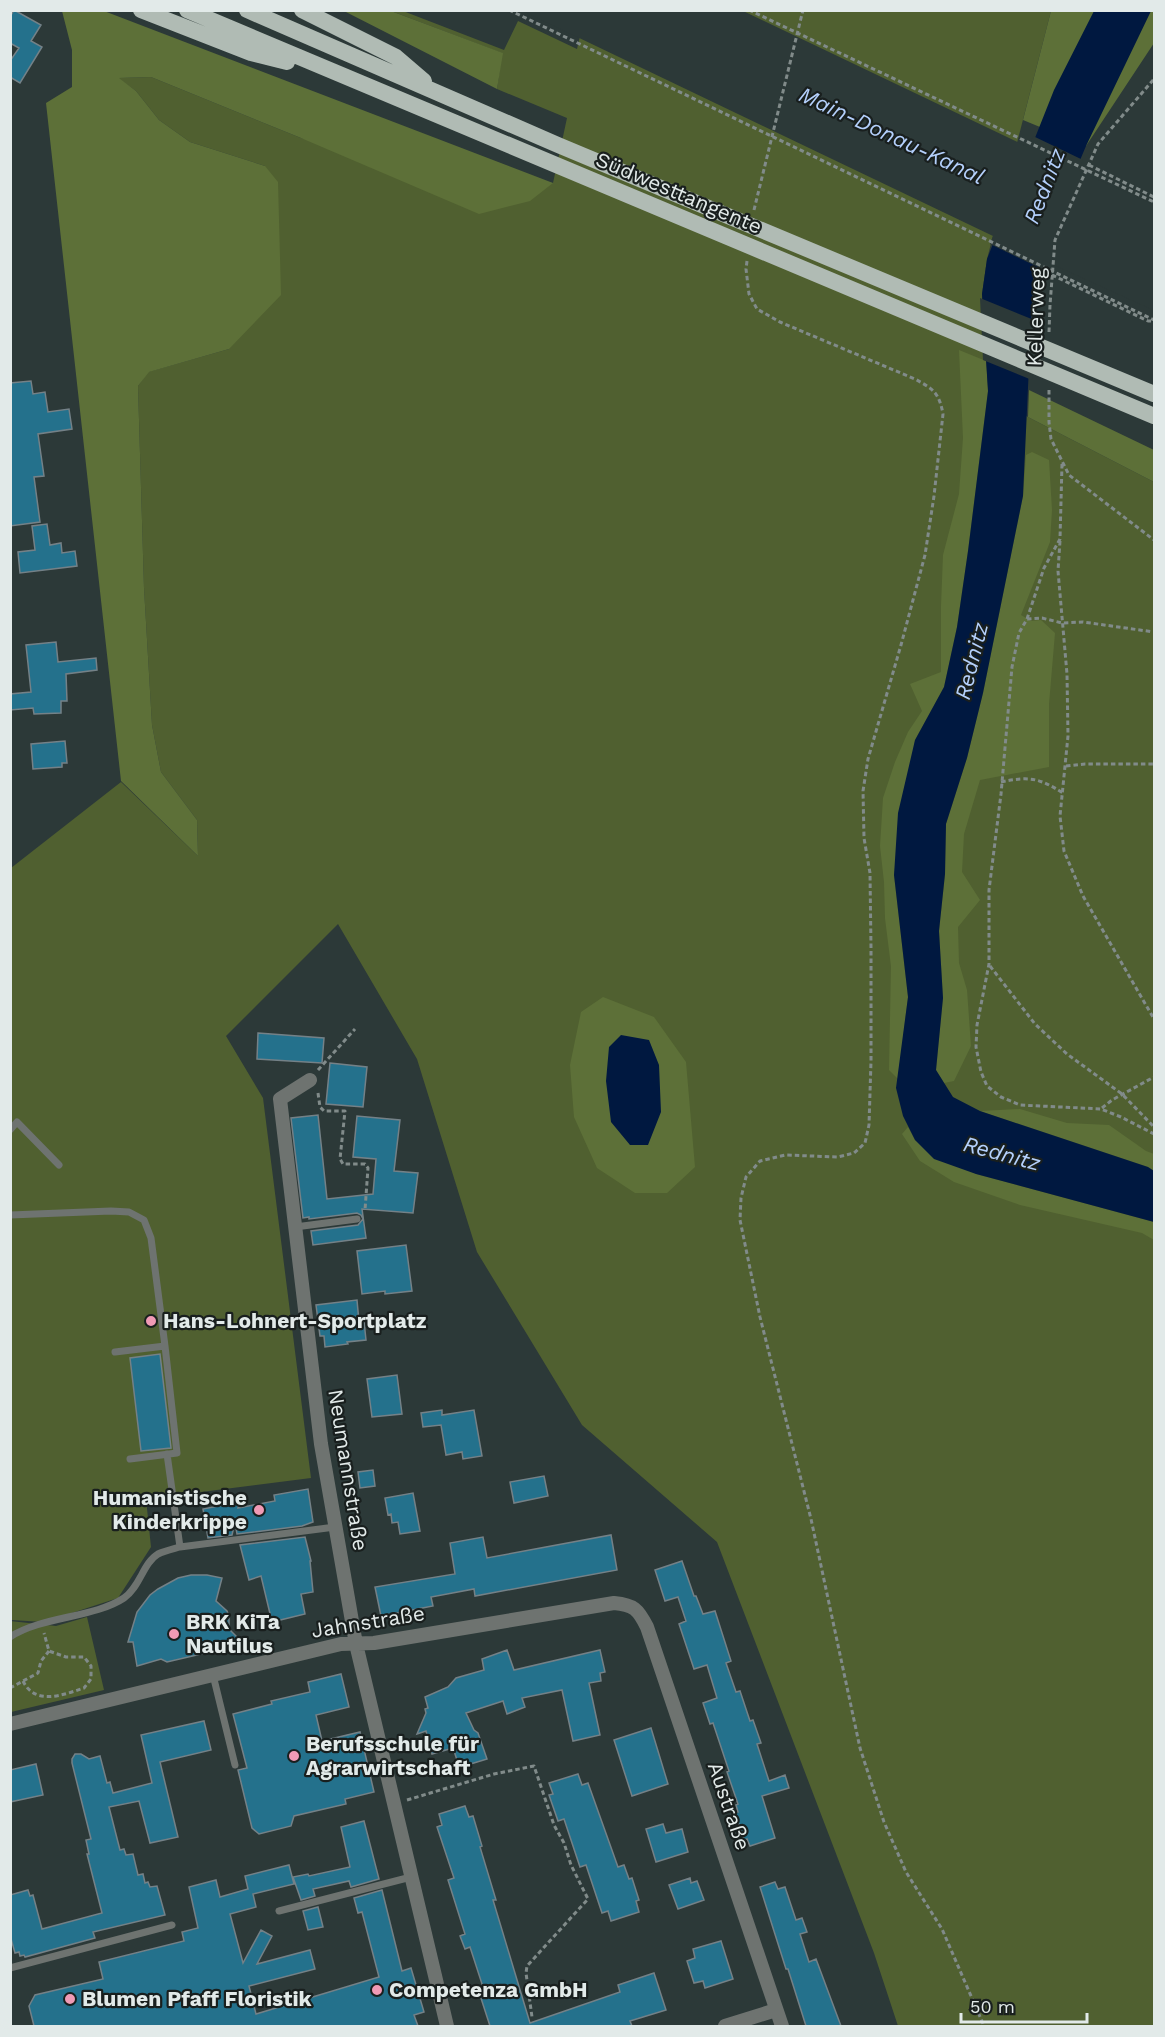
<svg xmlns="http://www.w3.org/2000/svg" width="1165" height="2037" font-family="'Work Sans',sans-serif">
<rect width="100%" height="100%" fill="#2c3938"/>
<path fill="#506030" d="M391,11H403L504,50L518,21L577,49L586,11H1051L987,259L982,294L988,391L1028,417L1154,482V2026H898L874,1953L717,1542L582,1425L477,1252L417,1059L338,924L226,1036L263,1098L311,1478L146,1499L151,1547L118,1598L44,1622L11,1620V868L121,782L198,856L197,820L161,772L152,725L144,588L138,386L148,372L229,349L265,166L190,142L159,120L136,91L118,78L151,77L301,138L553,183L567,118L497,89L502,53Z
M87,1617L104,1690L11,1712L10,1621L56,1626Z"/>
<path fill="#5d7038" d="M62,11H104L553,183L530,201L479,214L301,138L151,77L119,78L136,91L159,120L190,142L265,166L278,182L281,295L229,349L149,372L138,386L144,588L152,725L161,772L197,820L198,856L121,781L46,103L72,87V50Z
M344,11H391L503,53L497,89Z
M1051,11H1154V43L1086,146L1023,120Z
M959,350L986,361L988,391L968,551L957,627L944,687L915,740L894,875L908,997L898,1079L889,1070L891,966L885,918L884,882L880,846L883,798L895,762L908,732L922,711L910,684L941,672V606L943,555L959,494L963,438Z
M1029,390L1154,450V482L1028,417Z
M1032,452L1049,460L1052,510L1050,542L1021,615L1031,621L1041,620L1055,633L1049,704V767L980,780L964,834L962,872L980,900L958,927L959,963L967,990L971,1046L954,1081L944,1083L936,1070L943,998L939,931L945,874L946,824L967,758L983,693L1023,496L1026,455Z
M603,997L654,1017L686,1062L695,1167L667,1193H635L597,1168L574,1117L570,1065L581,1012Z
M1020,1109L1067,1123L1109,1125L1146,1151L1154,1154V1171L1148,1167L980,1111Z
M908,1127L915,1140L976,1174L1154,1222V1240L1142,1233L1020,1205L954,1182L920,1161L902,1134Z"/>
<path fill="#001840" d="M1094,11H1151L1086,146L1075,172L1154,209V308L1042,256L1033,279L1023,496L983,693L967,758L946,824L945,874L939,931L943,998L936,1070L953,1097L980,1111L1148,1167L1154,1171V1222L976,1174L934,1159L915,1140L903,1116L896,1088L908,997L894,875L898,813L915,740L944,687L957,627L968,551L988,391L982,294L987,259L1054,90Z
M621,1035L649,1040L659,1065L661,1112L648,1145H630L611,1122L606,1081L609,1047Z"/>
<path fill="#2c3938" d="M526,10H741L1028,147L1033,136L1083,160L1079,171L1154,205L1153,310L1043,260L1040,268L990,244L993,236L573,35L527,13Z
M980,298L1034,320L1032,380L983,360Z"/>
<path fill="#24718c" stroke="#748187" stroke-width="1.5" d="M14,10L41,25L31,41L42,47L20,83L10,77V61L19,48L10,43V17Z
M31,381L33,394L45,392L48,412L69,409L72,429L38,434L44,476L34,477L40,522L10,526V383Z
M47,524L50,545L61,543L62,553L75,551L77,566L20,573L18,552L35,550L32,526Z
M56,642L58,662L96,658L97,670L66,674L67,701H61V713L34,714L33,708L10,710V694L31,692L26,645Z
M65,741L67,763H62V767L33,769L31,744Z
M258,1033L324,1038L322,1063L257,1059Z
M330,1063L367,1067L363,1107L326,1104Z
M318,1115L327,1199L373,1194L376,1159L353,1157L357,1116L400,1120L394,1171L418,1173L413,1213L362,1209L366,1238L313,1245L311,1231L358,1225L363,1219L361,1215L357,1213L309,1219V1217L303,1218L291,1118Z
M406,1245L412,1291L385,1294V1291L362,1294L357,1251Z
M357,1300L359,1322L364,1321L366,1340L347,1342L348,1344L325,1347L324,1336H320L316,1305Z
M160,1354L171,1448L141,1451L130,1358Z
M397,1375L402,1414L372,1417L367,1379Z
M442,1410V1415L474,1410L482,1456L463,1459L462,1452L446,1455L441,1425L423,1427L421,1413Z
M373,1470L375,1486L360,1488L358,1472Z
M544,1476L548,1496L514,1503L510,1482Z
M308,1489L313,1522L302,1526L237,1534L235,1522L232,1535L208,1538L203,1509L239,1502L238,1508L275,1501L274,1495Z
M413,1493L420,1531L400,1534L398,1522L392,1523L391,1514L388,1515L385,1498Z
M611,1535L617,1570L475,1596L474,1589L431,1597L433,1606L381,1616L375,1587L455,1574L450,1543L483,1537L487,1558Z
M305,1537L311,1561H310L313,1592L301,1594L305,1614L272,1622L261,1576L249,1580L240,1545Z
M682,1561L694,1596H696L703,1614L715,1611L731,1661L726,1663L736,1692L740,1691L750,1721L753,1720L761,1743L757,1744L769,1781L785,1775L789,1788L762,1796L775,1838L750,1846L747,1839L744,1840L740,1827L735,1813L738,1812L736,1805L738,1804L727,1772L729,1771L713,1723L710,1724L703,1703L717,1698L707,1665L694,1669L679,1624L686,1621L678,1597L665,1601L655,1570Z
M191,1575H207L222,1578L216,1601L227,1611L229,1616V1629L244,1644L167,1662L161,1659L137,1666L133,1642H128L137,1612L150,1595L158,1589L178,1578Z
M507,1650L514,1670L600,1650L605,1672L600,1673L601,1681L589,1683L600,1735L573,1741L562,1690L522,1698L525,1707L507,1714L503,1701L466,1713L474,1730L478,1733L487,1759L464,1766L463,1761L458,1763L453,1748L432,1754L426,1731L417,1734L426,1713L425,1709L428,1708L425,1697L448,1687L456,1678L484,1670L482,1659Z
M341,1674L349,1707L316,1715L322,1741L360,1732L374,1792L345,1799L346,1804L294,1816L291,1826L259,1834L252,1828L238,1770L247,1768L233,1714L272,1704L271,1701L310,1692L308,1682Z
M204,1721L211,1750L160,1762L178,1837L150,1843L139,1801L109,1807L120,1850L124,1849L126,1855L133,1854L138,1875L143,1874L145,1883L148,1882L150,1887L157,1886L165,1915L93,1932L95,1938L25,1957L24,1955L20,1956L19,1952L15,1953L10,1935V1895L28,1890L30,1896L33,1895L42,1929L102,1913L87,1854H89L86,1840L91,1839L72,1763V1759L75,1754H81L89,1759L100,1756L107,1783L110,1782L113,1793L152,1783L141,1735Z
M651,1728L668,1784L632,1796L614,1740Z
M36,1764L43,1795L10,1802V1770Z
M578,1774L582,1785L588,1783L618,1867L624,1865L629,1879L632,1878L639,1900L636,1901L639,1912L611,1921L608,1911L602,1913L586,1865L580,1867L564,1819L558,1821L549,1795L553,1794L549,1783Z
M465,1806L469,1817L473,1816L482,1846L480,1847L496,1900H493L530,2023L620,1992L618,1985L654,1973L666,2010L630,2021L632,2026H490L478,1989L483,1987L470,1947L465,1949L460,1936L465,1934L448,1880L454,1878L437,1827L442,1825L439,1814Z
M364,1821L379,1879L351,1887L349,1881L313,1889L315,1896L301,1900L293,1877L308,1874L309,1876L350,1867L341,1827Z
M663,1824L666,1833L682,1829L688,1852L656,1862L646,1829Z
M289,1865L294,1884L253,1894L256,1907L230,1914L243,1963L261,1930L272,1936L257,1964L310,1950L315,1969L249,1986L256,2014L379,1977L362,1912L358,1913L354,1898L382,1890L402,1971L411,1968L424,2012L414,2015L418,2026H34L29,2006L35,1995L103,1979L99,1962L184,1941L182,1932L198,1928L189,1887L216,1880L220,1897L248,1889L245,1876Z
M690,1878L691,1883L697,1881L704,1900L678,1909L669,1885Z
M775,1882L778,1889L785,1887L796,1920L802,1918L807,1932L800,1934L809,1962L816,1959L841,2026H806L788,1969H786L760,1887Z
M318,1907L323,1927L308,1930L303,1911Z
M721,1941L733,1979L705,1988L703,1981L694,1983L687,1961L695,1958L693,1949Z"/>
<g fill="none" stroke-linecap="round" stroke-linejoin="round">
<path stroke="#818b8a" stroke-width="3" stroke-dasharray="4.5 3" stroke-linecap="butt" d="M509,10L1154,320
M749,10L1154,202
M1089,165L1154,197
M754,210L803,10
M747,261L746,269L749,294L757,309L780,322L915,379C933,389 939,392 943,414L934,496L925,555L901,645L868,759L863,791L864,838L870,873L871,948V1061L869,1125L865,1143L854,1153L838,1157L785,1155L760,1161L746,1177L741,1198L740,1220L760,1317L811,1519L860,1748L884,1822L906,1872L942,1929L984,2026
M1052,275L1148,321H1152
M1049,332L1050,305L1055,240L1098,144L1154,79
M1049,390V422L1051,439L1069,475L1154,540
M1062,464L1060,539L1044,568L1027,619L1019,633L1012,667L1001,794L989,890V964L977,1025L976,1047L981,1072L987,1086L1001,1097L1020,1105L1101,1109L1121,1117L1154,1134
M1060,541L1058,571L1067,674L1068,736L1060,816L1064,851L1083,896L1154,1019
M1027,619L1042,618L1062,623L1083,622L1154,632
M1066,766L1085,764H1154
M1001,782C1030,776 1039,778 1063,793
M990,966L1035,1024L1067,1054L1122,1094L1154,1127
M318,1070L355,1029
M318,1093L320,1107L324,1111H345L340,1159L343,1164H365L368,1168L365,1210
M1102,1108L1112,1100L1154,1077
M23,1681C35,1706 63,1695 84,1688L91,1679V1666L84,1657H66L49,1651L44,1633
M10,1688L38,1673L41,1661L49,1651
M407,1800L494,1774L534,1766L554,1825L564,1843L571,1865L588,1899L527,1966L526,1973L532,2017"/>
<path stroke="#6e7370" stroke-width="7" d="M10,1130L17,1122L59,1165
M10,1215L111,1211L129,1212L144,1220L151,1238L165,1346L115,1352
M295,1227L357,1219
M167,1454L180,1547
M130,1459L177,1453L165,1346
M10,1637C42,1616 94,1618 124,1598C140,1587 143,1563 158,1554C164,1551 173,1549 180,1547L335,1527
M213,1675L235,1765
M279,1911L411,1877
M10,1968L172,1925"/>
<path stroke="#6e7370" stroke-width="14" d="M310,1080L280,1099L321,1444L356,1644L447,2026
M10,1724L341,1644L374,1643L614,1603C634,1605 638,1609 647,1627L782,2026
M725,2026L776,2010"/>
<path stroke="#b0bbb4" stroke-width="16" d="M141,10L251,53L287,62
M187,10L1154,416
M247,10L558,145L1154,394
M302,10L396,57L424,81"/>
</g>
<g fill="#f09ab5" stroke="#191f1e" stroke-width="2">
<circle cx="151" cy="1321" r="6"/>
<circle cx="259" cy="1510" r="6"/>
<circle cx="174" cy="1634" r="6"/>
<circle cx="294" cy="1756" r="6"/>
<circle cx="377" cy="1990" r="6"/>
<circle cx="70" cy="1999" r="6"/>
</g>
<g text-anchor="middle" stroke-width="4.5" stroke-linejoin="round" paint-order="stroke">
<g font-size="21" fill="#e2eae9" stroke="#191f1e">
<text transform="translate(679 193) rotate(23)" y="7">Südwesttangente</text>
<text transform="translate(1036 317) rotate(-88)" y="7">Kellerweg</text>
<text transform="translate(348 1470) rotate(81)" y="7">Neumannstraße</text>
<text transform="translate(368 1622) rotate(-9)" y="7">Jahnstraße</text>
<text transform="translate(729 1806) rotate(71)" y="7">Austraße</text>
</g>
<g font-size="21" font-weight="bold" fill="#e2eae9" stroke="#191f1e" text-anchor="start">
<text x="163" y="1328">Hans-Lohnert-Sportplatz</text>
<text x="247" y="1505" text-anchor="end">Humanistische<tspan x="247" dy="24">Kinderkrippe</tspan></text>
<text x="186" y="1629">BRK KiTa<tspan x="186" dy="24">Nautilus</tspan></text>
<text x="306" y="1751">Berufsschule für<tspan x="306" dy="24">Agrarwirtschaft</tspan></text>
<text x="389" y="1997">Competenza GmbH</text>
<text x="82" y="2006">Blumen Pfaff Floristik</text>
</g>
<g font-size="22" font-style="italic" fill="#b4d0fc" stroke="#191f1e">
<text transform="translate(892 135) rotate(25)" y="8">Main-Donau-Kanal</text>
<text transform="translate(1044 186) rotate(-69)" y="8">Rednitz</text>
<text transform="translate(971 661) rotate(-76)" y="8">Rednitz</text>
<text transform="translate(1002 1153) rotate(15)" y="8">Rednitz</text>
</g>
</g>
<rect width="1165" height="2037" fill="none" stroke="#e2eae9" stroke-width="24"/>
<path d="M961 2013v9h126v-9" fill="none" stroke="#e2eae9" stroke-width="3"/>
<text x="970" y="2013" font-size="18" fill="#e2eae9" stroke="#191f1e" stroke-width="4.5" paint-order="stroke">50 m</text>
</svg>
